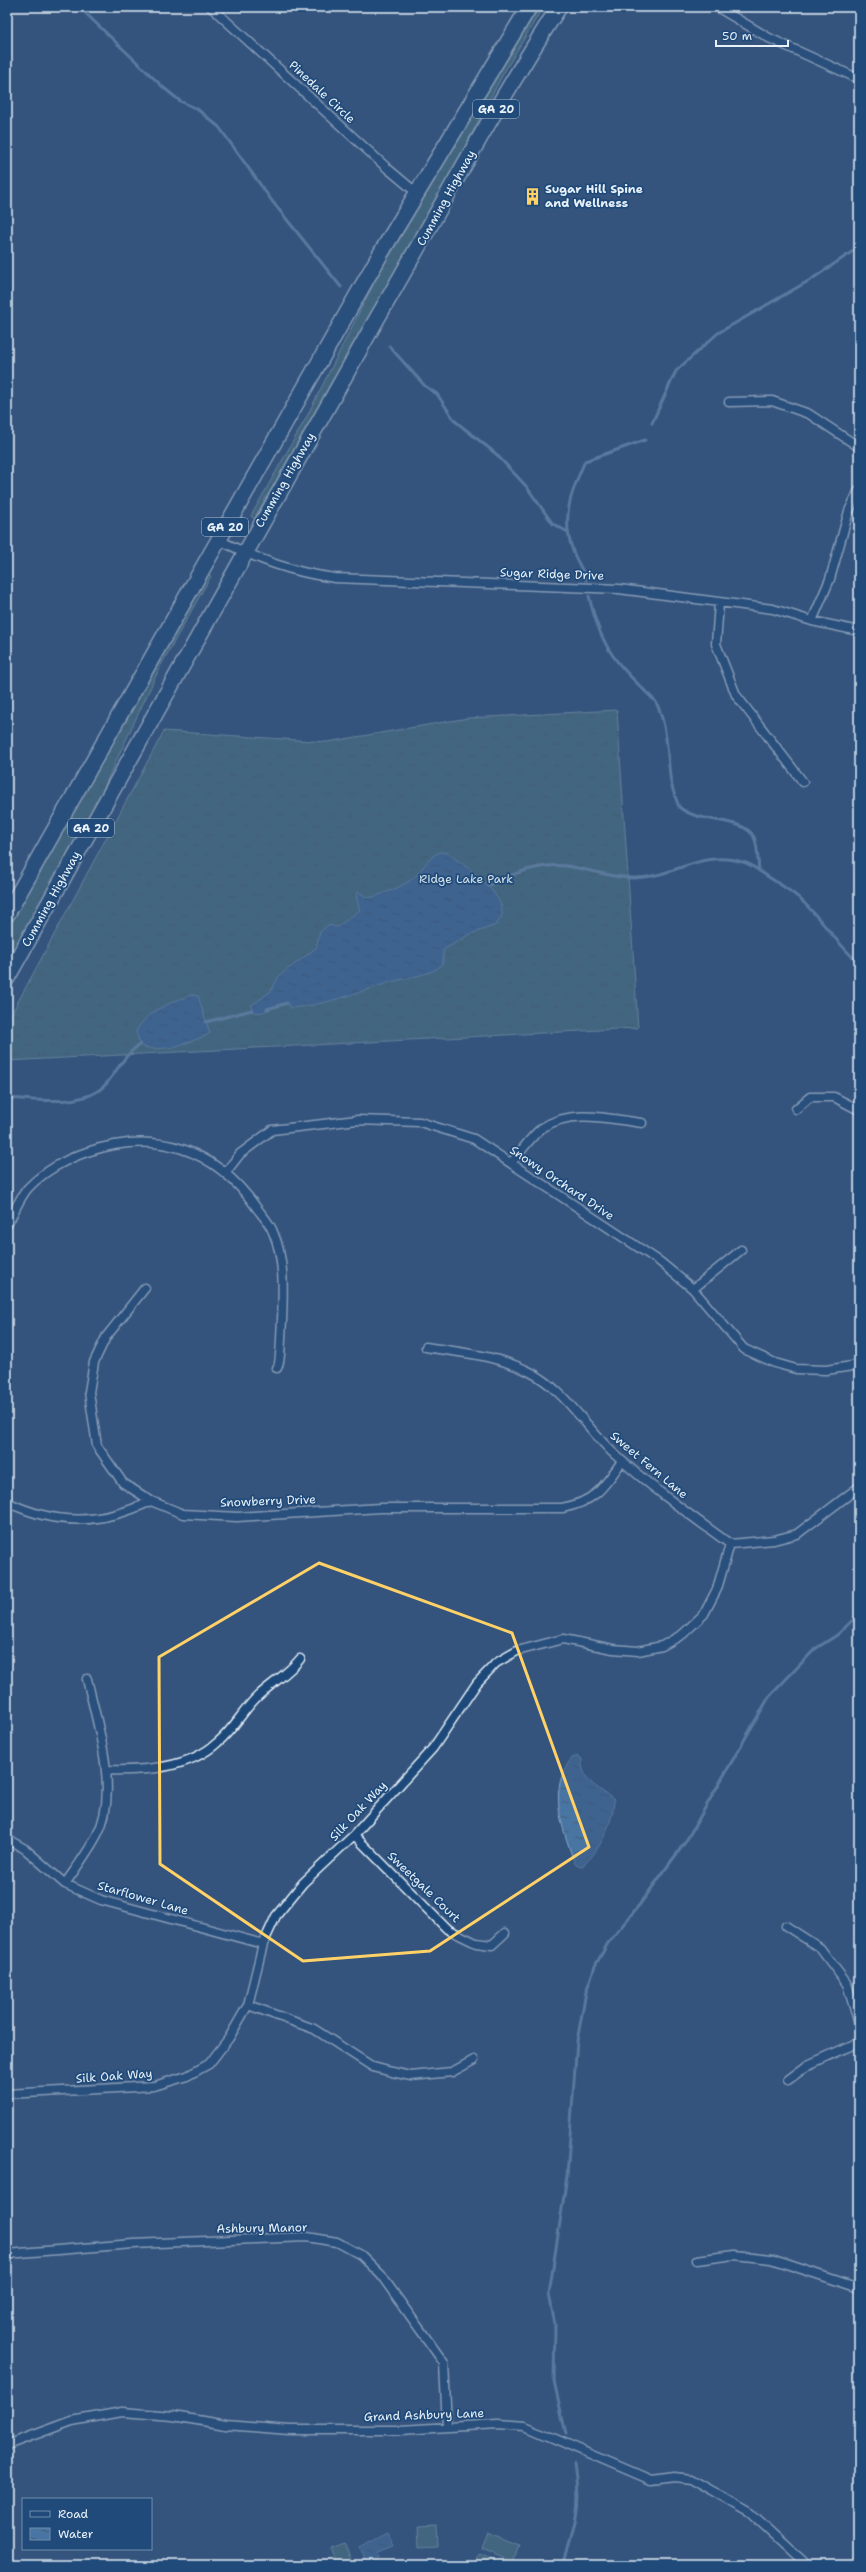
<svg xmlns="http://www.w3.org/2000/svg" width="866" height="2572" font-family="'Shantell Sans',sans-serif">
<defs>
<pattern id="grass-tufts" width="24" height="20" patternUnits="userSpaceOnUse"><rect width="24" height="20" fill="#577d83"/><path d="M3 7l-1-3M5 7V3M7 7l1-3M15 17l-1-3M17 17v-4M19 17l1-3" fill="none" stroke="#4f6569"/></pattern>
<pattern id="water-ripples" width="26" height="14" patternUnits="userSpaceOnUse"><rect width="26" height="14" fill="#4875a3"/><path d="M2 4q2-2 4 0t4 0M15 11q2-2 4 0t4 0" fill="none" stroke="#475e76"/></pattern>
</defs>
<rect width="100%" height="100%" fill="#34547e"/>
<filter id="ink" filterUnits="userSpaceOnUse"><feTurbulence type="fractalNoise" baseFrequency=".025" numOctaves="2"/><feDisplacementMap in="SourceGraphic" scale="8" xChannelSelector="R" yChannelSelector="G"/><feConvolveMatrix kernelMatrix="1 2 1 2 8 2 1 2 1" color-interpolation-filters="sRGB"/></filter>
<g filter="url(#ink)">
<path fill="url(#grass-tufts)" stroke="#a0b7be" d="M535,7H543L503,74L411,249L254,519L251,516L306,418L395,241Z
M205,573L211,576L161,665L90,817L7,970V929Z
M617,710L638,1028L7,1061V1022L164,731L327,742L468,718Z
M346,2544L354,2565H338L332,2549Z"/>
<path fill="#577d83" stroke="#a0b7be" d="M435,2524L436,2547L418,2548L417,2525Z
M487,2534L519,2547L513,2562L481,2549Z
M478,2554L505,2565H474Z"/>
<path fill="url(#water-ripples)" stroke="#88a7c5" d="M440,852L448,853C465,867 504,891 502,915L496,925L468,935L443,950V964C430,976 408,977 391,982C358,992 327,1005 291,1008L287,1003C275,1004 262,1017 252,1011L251,1006L270,992L279,976L316,948L320,932L328,925L337,927L360,910L356,896L358,892L368,898C378,896 402,887 411,880C422,872 426,859 440,852Z
M191,995L198,996L210,1034C188,1042 165,1054 141,1046L136,1032C146,1011 170,1003 191,995Z
M578,1756L582,1759C581,1782 599,1787 614,1800C614,1821 598,1855 581,1867L576,1865L573,1859C562,1825 547,1790 572,1758Z
M388,2533L394,2546L378,2552L379,2557L375,2563L365,2562L359,2548Z"/>
<g fill="none" stroke-linecap="round" stroke-linejoin="round">
<path stroke="#88a7c5" stroke-width="3" d="M79,7L164,88L180,101L197,109L219,127L272,201L341,287
M389,346L425,386L437,394L455,421L495,453L526,486L553,524L568,532
M652,423L676,371L718,333L812,279L859,247
M586,580C583,568 575,560 572,548C561,517 572,490 585,461L645,440
M589,596C602,652 617,663 656,702C668,727 667,756 671,783C673,791 676,799 679,807C700,825 743,816 754,837C758,846 758,862 759,871
M488,886C511,874 539,863 566,866C589,869 611,878 635,878C677,877 700,848 746,863C752,865 759,871 764,874C776,882 789,889 799,898C821,918 837,944 859,963
M267,1009L287,1003
M206,1022L252,1010
M7,1098C36,1099 85,1109 107,1083C118,1069 125,1055 140,1044
M566,2434L554,2381L555,2325L549,2294L567,2176L577,2041L586,1992L595,1966L608,1943L640,1904L686,1841L769,1697L815,1649L837,1635L859,1614
M562,2565C575,2527 581,2503 574,2463"/>
<defs>
<path id="street" d="M211,7L387,168L418,194
M717,7L769,38L859,79
M729,402L772,401L809,414L859,447
M217,539C257,559 290,572 335,578L619,589L773,609L812,621L859,631
M719,603L716,644L736,695L803,782
M812,621L830,579L849,511L859,490
M796,1109L810,1097H834L859,1110
M511,1163C521,1152 531,1136 542,1128C571,1108 610,1119 642,1123
M226,1172L240,1154L272,1130L357,1120L420,1122L474,1139L659,1261L693,1289L744,1349L775,1363L796,1369L826,1370L859,1365
M7,1225C14,1213 19,1198 28,1188C43,1172 66,1159 87,1152C156,1129 214,1148 256,1207C262,1215 270,1223 273,1232C285,1259 283,1292 282,1321C281,1330 281,1364 277,1368
M145,1288L106,1337L94,1362L89,1392L97,1446L123,1483L151,1501L183,1514L237,1517L380,1508H562C595,1502 604,1487 622,1461
M693,1289L741,1250
M426,1347C462,1353 497,1355 530,1372C564,1389 585,1426 612,1452C648,1485 690,1515 730,1544L774,1540L797,1534L859,1487
M7,1502C57,1526 101,1525 151,1501
M106,1770C143,1771 189,1769 218,1742C234,1729 243,1710 258,1696C271,1684 290,1672 300,1659
M354,1835L447,1929L476,1943L492,1945L505,1933
M7,1839L25,1849L65,1884L101,1900L263,1944
M65,1884C76,1868 88,1852 97,1835C120,1793 97,1723 87,1679
M786,1926L820,1948L847,1984L859,2024
M248,2005L314,2029L373,2067L392,2072L411,2076L452,2072L474,2060
M788,2080L808,2065L859,2042
M7,2094L154,2086L187,2076L209,2064L229,2038L248,2005L263,1944L276,1916L303,1883L354,1835L433,1748L477,1683L496,1663L517,1651L563,1639L613,1649L638,1651L662,1646L683,1634L704,1614L717,1589L730,1544
M7,2254L133,2244L307,2237L337,2242L361,2255L381,2275L444,2363L447,2427
M697,2260L734,2255L771,2259L859,2288
M7,2445L72,2421L122,2412L173,2416L226,2425L289,2430H401L498,2424L525,2426L651,2480L675,2477L691,2479L751,2513L807,2565"/>
<path id="highway" d="M7,914L381,253L529,7
M7,978C129,759 251,540 375,322C436,217 493,109 559,7"/>
</defs>
<use href="#street" stroke="#e8f1f8" stroke-width="11"/>
<use href="#highway" stroke="#e8f1f8" stroke-width="18"/>
<use href="#street" stroke="#1f4a7a" stroke-width="8"/>
<use href="#highway" stroke="#1f4a7a" stroke-width="15"/>
</g>
</g>
<path d="M0 0H866V2572H0ZM319,1563L512,1633L589,1847L430,1951L303,1961L160,1864L159,1657Z" fill="#34547e" fill-opacity=".55" fill-rule="evenodd"/>
<path fill="none" stroke="#ffd166" stroke-width="3" stroke-linejoin="round" d="M319,1563L512,1633L589,1847L430,1951L303,1961L160,1864L159,1657Z"/>
<defs>
<symbol id="building-bare" viewBox="-9 -9 18 18"><path d="M-4-6H4V6H1V3H-1V6H-4ZM-2.5-4.3h1.7v1.8h-1.7ZM.8-4.3h1.7v1.8H.8ZM-2.5-1h1.7V.8h-1.7ZM.8-1h1.7V.8H.8Z" fill="#ffd166" stroke="#1f4a7a" stroke-width="2.5" paint-order="stroke"/></symbol>
</defs>
<g fill-rule="evenodd">
<use href="#building-bare" x="520" y="184" width="25" height="25"/>
</g>
<g text-anchor="middle" stroke-width="3.5" stroke-linejoin="round" paint-order="stroke">
<g fill="#1f4a7a" stroke="#acbfd2" stroke-width="1">
<rect x="473" y="100" width="46" height="18" rx="3"/>
<rect x="202" y="518" width="46" height="18" rx="3"/>
<rect x="68" y="819" width="46" height="18" rx="3"/>
</g>
<g font-size="11" font-weight="bold" fill="#e8f1f8">
<text x="496" y="113">GA 20</text>
<text x="225" y="531">GA 20</text>
<text x="91" y="832">GA 20</text>
</g>
<g font-size="12" fill="#e8f1f8" stroke="#1f4a7a">
<text transform="translate(322 92) rotate(43)" y="4">Pinedale Circle</text>
<text transform="translate(446 198) rotate(-61)" y="4">Cumming Highway</text>
<text transform="translate(285 480) rotate(-60)" y="4">Cumming Highway</text>
<text transform="translate(552 574) rotate(2)" y="4">Sugar Ridge Drive</text>
<text transform="translate(51 899) rotate(-61)" y="4">Cumming Highway</text>
<text transform="translate(562 1183) rotate(34)" y="4">Snowy Orchard Drive</text>
<text transform="translate(649 1465) rotate(40)" y="4">Sweet Fern Lane</text>
<text transform="translate(268 1501) rotate(-2)" y="4">Snowberry Drive</text>
<text transform="translate(358 1811) rotate(-47)" y="4">Silk Oak Way</text>
<text transform="translate(424 1887) rotate(44)" y="4">Sweetgale Court</text>
<text transform="translate(143 1898) rotate(16)" y="4">Starflower Lane</text>
<text transform="translate(114 2076) rotate(-4)" y="4">Silk Oak Way</text>
<text transform="translate(262 2228) rotate(-1)" y="4">Ashbury Manor</text>
<text transform="translate(424 2415) rotate(-2)" y="4">Grand Ashbury Lane</text>
</g>
<g font-size="12" font-weight="bold" fill="#e8f1f8" stroke="#1f4a7a" text-anchor="start">
<text x="545" y="193">Sugar Hill Spine<tspan x="545" dy="14">and Wellness</tspan></text>
</g>
<g font-size="12" fill="#d2e0e6" stroke="#1f4a7a">
<text x="466" y="883">Ridge Lake Park</text>
</g>
</g>
<rect width="866" height="2572" fill="none" stroke="#1f4a7a" stroke-width="24"/>
<rect x="12" y="12" width="842" height="2548" fill="none" stroke="#e8f1f8" stroke-width="1.5" filter="url(#ink)"/>
<rect x="22" y="2498" width="130" height="52" fill="#1f4a7a" stroke="#6f8dac"/>
<rect x="30" y="2511" width="20" height="6" fill="#1f4a7a" stroke="#6f8dac"/>
<text x="58" y="2518" font-size="12" fill="#e8f1f8">Road</text>
<rect x="30" y="2528" width="20" height="12" fill="url(#water-ripples)" stroke="#6f8dac"/>
<text x="58" y="2538" font-size="12" fill="#e8f1f8">Water</text>
<path d="M716 40v6h72v-6" fill="none" stroke="#e8f1f8" stroke-width="2"/>
<text x="722" y="40" font-size="12" fill="#e8f1f8" stroke="#1f4a7a" stroke-width="3" paint-order="stroke">50 m</text>
</svg>
